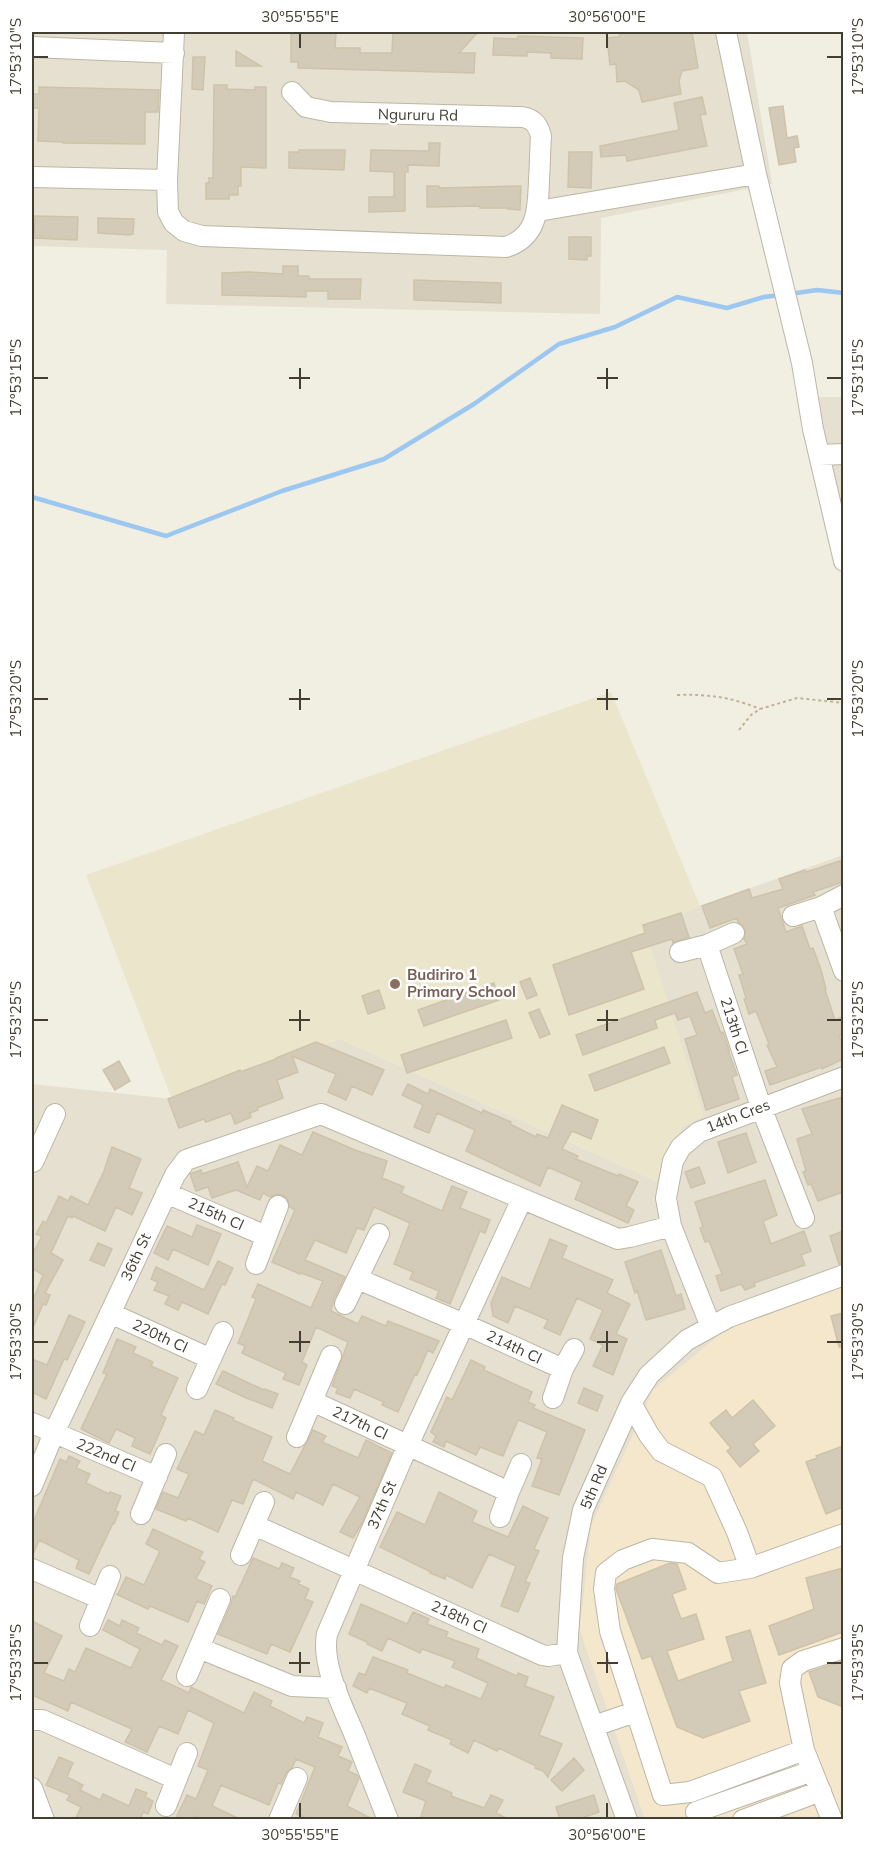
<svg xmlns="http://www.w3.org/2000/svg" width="875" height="1851" font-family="Mulish,sans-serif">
<rect width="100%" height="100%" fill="#f1eee2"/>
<path fill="#e5e0d0" d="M32,32H747L772,184L601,218L600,314L166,304L167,250L32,246Z
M803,397H843V551Z
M843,855V1288L731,1325L580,1630L645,1819H32V1084L172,1099L340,1039L656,1181L681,1128L644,929L700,906Z"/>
<path fill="#f5e7cb" d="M843,1288V1819H645L580,1630L591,1526L653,1390L731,1325Z"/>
<path fill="#ebe5cb" d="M611,692L700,906L645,929L704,1116L681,1128L656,1181L340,1039L172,1099L86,875Z"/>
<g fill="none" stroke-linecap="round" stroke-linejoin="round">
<path stroke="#9bc7f1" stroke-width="4.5" d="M790,294L817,290L844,293
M32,497L166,536L282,491L384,459L474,404L559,344L615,327L677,297L727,308L764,297L781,295"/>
</g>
<path fill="#d3cab7" stroke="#cec3aa" stroke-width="1.5" d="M291,32H336L335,48H360V53H392L393,32H478L459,53H475L474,73L298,68V62H291Z
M623,32H692L698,68L682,71L679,81L681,94L642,102L639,90L625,81L617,82L616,64L610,65L607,38L618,37Z
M518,36L583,38L582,59L551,58V53L527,52V56L493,55L494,38L517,39Z
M236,51L261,66H236Z
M193,57H205L203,90L192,89Z
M214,85H227V89L255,90V87H266V168L241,167V186H238V195H229V199H206V183H209V178H213Z
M39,87L159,90L158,112H145V144L63,143V142L38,141L39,108H32V94H39Z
M702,97L706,114L700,115L707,146L627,161L626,155L601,157L600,146L679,130L674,103Z
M783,106L787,138L797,136L799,147L794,148L796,162L779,165L769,108Z
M429,143H440L439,166L408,165V172H405V211L369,212V197H394V172L370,171L371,150L429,151Z
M299,150H345L344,170L289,168V152H299Z
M569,152H592L591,188L568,187Z
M427,186H439V188L521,186L520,210L508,209L509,208H480V206L427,207Z
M35,216L78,217L77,240L34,238Z
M98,218L134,219L133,234H130V235L98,233Z
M569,237H591V256H587V260L569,259Z
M283,266H298V276H309V279H361L360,299H328V291H306V297L222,295V273L249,272L283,274Z
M414,280L501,283V303L414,300Z
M840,861L843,870V882L813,892L815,895L778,908L786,932L802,926L810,949L813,948L821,970L826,989L825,990L835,1020L843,1017V1034L839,1036L843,1045V1059L822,1069V1067L770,1085L765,1071L777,1067L767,1045L769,1044L756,1011L749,1014L744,999L746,998L739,975L743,974L734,949L747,944L744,939L745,929L738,922L737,918L710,928L702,906L749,889L752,898L783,889L779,879L805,870L806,872Z
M681,913L689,937L673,943L672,939L631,952L644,989L569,1015L553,965L645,933L643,925Z
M530,978L537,995L527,999L520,982Z
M494,983L499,1000L424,1026L418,1010Z
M379,990L385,1008L368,1014L362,996Z
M697,992L705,1013L712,1010L721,1033L723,1032L729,1050H728L737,1075L732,1077L739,1099L706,1110L685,1039L697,1035L690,1016L678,1020L675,1013L655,1020L657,1028L583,1055L576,1035Z
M539,1009L550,1034L540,1038L529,1013Z
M506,1020L512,1038L407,1073L401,1055Z
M316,1042L384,1070L372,1095L352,1086L346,1100L328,1092L336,1074L292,1056L298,1072L277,1080L283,1098L257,1108L258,1110L250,1113L251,1117L235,1124L231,1113L206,1122L204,1119L179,1128L168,1099L240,1070V1072L276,1059V1058Z
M664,1047L670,1063L595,1091L589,1075Z
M119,1061L130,1081L115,1090L103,1070Z
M408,1084L428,1094L430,1089L482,1113L483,1110L511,1122L510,1124L536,1137L537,1134L548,1138L562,1105L598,1120L591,1139L572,1131L562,1149L578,1156L576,1159L618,1176L619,1174L638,1182L626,1206L634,1210L628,1223L575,1199L582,1182L548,1167L540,1186L466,1151L475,1130L437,1113L429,1133L414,1127L423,1105L402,1095Z
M843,1097V1192L818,1201L811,1184L808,1185L803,1172L806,1171L797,1139L812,1134L802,1109Z
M313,1132L355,1150L387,1161L382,1178L404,1187L401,1193L442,1211L452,1186L467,1192L460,1208L490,1220L485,1233L480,1231L450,1304L436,1298L439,1291L410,1279L413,1272L394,1264L410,1223L374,1207L364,1230L357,1228L346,1253L315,1240L305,1260L345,1277L334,1299L331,1311L358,1324L362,1316L386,1326L388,1321L439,1341L433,1353L428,1350L417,1375L415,1374L398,1412L382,1405L384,1402L354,1389L350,1398L336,1393L338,1388L332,1386L348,1342L316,1327L302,1362L307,1365L299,1385L283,1379L286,1373L242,1353L245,1346L238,1343L256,1299L252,1297L258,1284L311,1308L323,1281L301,1273L300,1274L272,1262L295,1210L290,1207L287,1198L282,1195L277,1194L270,1197L263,1193L260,1200L236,1190L212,1198L208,1187L196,1191L190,1174L201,1170L202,1174L238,1162L247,1187L257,1166L268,1171L280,1145L302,1155Z
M746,1133L756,1162L728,1173L718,1142Z
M112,1147L141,1159L129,1188L142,1193L132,1215L116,1207L105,1231L73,1216L72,1218L68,1216L51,1253L63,1260L45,1293L50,1295L46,1305L43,1304L32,1330V1303L43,1275L32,1268V1255L42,1236L36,1234L43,1221L46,1223L59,1196L68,1201L71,1196L88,1205L104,1171Z
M699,1167L705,1183L691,1188L685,1172Z
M765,1180L777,1215L763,1221L771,1244L804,1231L811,1251L801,1255L805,1265L754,1283L755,1286L745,1290L741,1284L721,1291L716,1276L722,1274L709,1241L705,1242L700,1228L703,1227L695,1202Z
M197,1225L221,1234L208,1265L173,1249L168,1260L154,1253L167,1226L192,1237Z
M843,1231V1263L839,1264L830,1236Z
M550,1239L567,1246L562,1258L613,1280L607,1293L630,1304L616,1334L627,1339L613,1375L593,1366L603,1345L590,1339L603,1310L577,1298L560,1335L544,1328L548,1320L515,1306L508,1323L493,1316L491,1303L502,1277L530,1289Z
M98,1243L112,1249L104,1266L90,1260Z
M661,1250L676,1296L681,1294L685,1309L646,1320L637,1290L635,1293L625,1262Z
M218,1261L233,1268L225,1285L222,1284L208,1314L182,1302L178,1310L165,1304L169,1296L154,1290L158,1282L151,1279L156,1267L204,1290Z
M843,1313V1347H839L831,1316Z
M69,1315L85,1322L67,1360L64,1359L46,1399L32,1392V1359L47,1365Z
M117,1339L136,1347L133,1353L153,1362L151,1366L178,1378L161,1415L166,1418L150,1454L132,1446L135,1438L116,1429L109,1443L81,1429L107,1374L103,1373Z
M471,1360L485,1367L484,1370L532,1392L528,1402L535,1405L533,1408L585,1430L559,1495L532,1486L542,1459L537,1458L547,1432L526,1423L518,1420L503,1456L480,1447L476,1455L446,1441L444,1447L433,1442L436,1436L431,1432L447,1397L452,1400Z
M223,1371L264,1390L265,1389L278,1394L272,1408L244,1397L216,1384Z
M584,1388L603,1396L597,1411L578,1403Z
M753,1400L775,1426L753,1444L759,1451L740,1467L727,1451L731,1448L710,1423L726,1410L732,1418Z
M215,1410L234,1418L233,1420L272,1437L262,1461L290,1474L313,1430L326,1436L322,1442L358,1458L366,1440L392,1453L361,1525L353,1538L340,1532L360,1497L333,1484L323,1505L296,1492L293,1499L253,1479L243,1504L232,1500L218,1532L188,1518L186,1521L156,1509L163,1492L178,1498L189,1474L177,1469L195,1431L204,1435Z
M843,1446V1507L826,1514L806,1462L817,1458L816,1456Z
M69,1456L80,1461L76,1468L90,1474L86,1483L109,1494L110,1492L121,1496L115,1511L119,1512L114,1524L113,1523L89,1574L76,1568L79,1560L39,1540L32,1557V1525L60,1459L66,1462Z
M439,1492L477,1511L472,1522L508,1537L523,1506L548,1518L534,1549L539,1551L525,1582L530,1583L518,1612L501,1606L516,1566L489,1554L472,1588L446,1575L445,1579L430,1573L431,1572L380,1547L397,1512L425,1525Z
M153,1529L203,1552L199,1559L205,1562L196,1579L212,1586L204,1604L197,1601L188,1622L150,1606L148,1609L116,1594H118L126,1577L144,1585L160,1551L146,1544Z
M253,1558L279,1569L282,1563L294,1568L290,1577L300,1581L298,1584L309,1589L305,1599L313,1602L290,1652L271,1644L267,1654L218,1634L231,1604L233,1596L235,1597Z
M670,1563L677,1564L686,1589L672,1594L681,1619L696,1614L704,1639L667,1651L678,1681L733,1661L726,1637L750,1630L766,1683L739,1691L750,1721L703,1738L677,1727L651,1656L642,1659L616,1589L617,1584Z
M843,1568V1632L779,1655L769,1626L814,1609L806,1578Z
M361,1604L407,1624L413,1612L429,1619L427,1624L448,1632L446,1637L479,1649L476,1658L517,1676L518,1673L528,1677L525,1686L554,1697L539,1735L562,1744L548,1777L543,1771L535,1768L536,1766L499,1748L497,1751L474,1740L468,1753L450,1744L452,1740L428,1730L430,1726L402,1714L407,1703L369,1688L367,1693L353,1686L359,1673L365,1675L373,1657L408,1670L407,1673L444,1688L446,1685L481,1699L488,1683L452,1667L455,1661L422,1649L420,1653L388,1638L382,1651L367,1644V1642L349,1634Z
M108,1620L120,1626L122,1620L139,1628L136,1633L162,1645L165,1640L178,1646L161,1680L189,1693L191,1687L244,1713L254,1692L272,1701L270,1706L304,1723L307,1717L323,1723L318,1737L342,1747L338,1756L352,1762L348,1771L357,1775L359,1778L347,1806L374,1820H311L296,1814L315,1767L296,1759L292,1768L286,1773L281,1784L278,1783L269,1805L221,1785L212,1806L242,1820H203L194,1816L193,1820H175L187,1795L196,1799L208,1770L198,1766L214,1723L188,1710L178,1734L159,1726L147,1752L125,1742L132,1729L71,1702L68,1711L32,1695V1621L62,1636L44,1673L64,1681L69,1669L75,1672L86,1648L131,1668L140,1649L103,1630Z
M843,1661V1707L818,1697L809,1672Z
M59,1757L73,1763L67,1777L83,1785L80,1790L100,1800L103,1794L129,1806L136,1789L147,1793L145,1797L153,1801L148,1814L143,1812L140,1820H75L81,1807L67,1800L70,1795L46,1785Z
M574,1758L584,1770L562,1791L551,1780Z
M415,1764L431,1771L426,1782L452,1793L451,1796L484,1808L491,1795L503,1800L496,1813L510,1820H430L421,1816L426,1801L403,1792Z
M594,1795L599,1812L576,1820H560L556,1807Z"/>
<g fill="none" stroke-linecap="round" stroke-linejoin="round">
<defs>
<path id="minor" d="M174,32L167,180L168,212L174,223L184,231L202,236L506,247C538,237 538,208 539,180C540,165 540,151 541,136C538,125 534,119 522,117L331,112L306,107L292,92
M726,32L756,174L802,363L813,429L844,561
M32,47L174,53
M32,177L167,180
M538,211L756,174
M819,455L844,454
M821,907L844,895
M793,916L821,907L844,971
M734,933L707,945L761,1107L804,1218
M680,952L707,945
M33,1162L55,1114
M166,1193L266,1236
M256,1264L278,1206
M358,1279L464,1324L563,1369
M345,1304L379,1234
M110,1313L211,1359
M711,1327L671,1226L666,1198L673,1161L681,1147L699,1132L844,1077
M197,1389L223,1332
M553,1398L563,1369L574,1349
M312,1401L509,1492L521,1464
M631,1403L649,1435L661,1451L712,1477L737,1532L750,1568
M32,1423L157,1477
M297,1437L331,1356
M32,1486L54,1433L175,1175L186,1160L321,1114L618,1239L630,1237L671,1226
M141,1514L166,1454
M500,1517L509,1492
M254,1525L542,1655L548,1656L567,1653
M241,1555L264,1502
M32,1569L101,1599
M90,1626L110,1576
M199,1648L292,1686L336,1688
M187,1676L220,1599
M32,1720H42L176,1779
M594,1726L635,1712
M804,1750L690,1792L663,1795L610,1631L604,1589L606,1573L623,1560L652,1549L688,1553L718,1573L750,1568L844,1534
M32,1788L44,1820
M166,1806L187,1753
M696,1812L812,1771
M279,1820L297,1778
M388,1820C377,1792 366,1764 355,1736C343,1707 321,1665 327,1634L408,1445L522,1199
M627,1820L567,1653L573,1558L583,1510L631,1403L649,1375L687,1340L729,1317L844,1275
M743,1820L821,1791
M832,1820L804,1750L790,1683L792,1669L803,1661L844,1648"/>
</defs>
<use href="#minor" stroke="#bdb6a5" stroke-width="22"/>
<path stroke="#bfb395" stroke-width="2" stroke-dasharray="3 3" stroke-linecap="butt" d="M677,695C708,694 731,697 760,709
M739,730L751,715L760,709L797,698L844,703"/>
<use href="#minor" stroke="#fff" stroke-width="20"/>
</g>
<path fill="none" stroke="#433e32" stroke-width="2" d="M300,33V48M607,33V48M33,57H48M827,57H842M300,368V389M607,368V389M33,378H48M289,378H310M597,378H618M827,378H842M300,689V710M607,689V710M33,699H48M289,699H310M597,699H618M827,699H842M300,1010V1031M607,1010V1031M33,1020H48M289,1020H310M597,1020H618M827,1020H842M300,1331V1352M607,1331V1352M33,1342H48M289,1342H310M597,1342H618M827,1342H842M300,1652V1673M607,1652V1673M33,1663H48M289,1663H310M597,1663H618M827,1663H842M300,1803V1818M607,1803V1818"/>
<circle fill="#8d6e63" stroke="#fff" stroke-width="2" cx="395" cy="984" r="6"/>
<g text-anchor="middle" stroke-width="5" stroke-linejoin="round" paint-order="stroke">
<g font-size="15" fill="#433e32" stroke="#fff">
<text transform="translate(418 115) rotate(1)" y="5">Ngururu Rd</text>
<text transform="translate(734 1026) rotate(72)" y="5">213th Cl</text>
<text transform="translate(738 1116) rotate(-21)" y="5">14th Cres</text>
<text transform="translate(216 1214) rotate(24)" y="5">215th Cl</text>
<text transform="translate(136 1257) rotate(-65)" y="5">36th St</text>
<text transform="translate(160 1336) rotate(25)" y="5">220th Cl</text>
<text transform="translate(514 1347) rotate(25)" y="5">214th Cl</text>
<text transform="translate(360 1423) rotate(25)" y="5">217th Cl</text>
<text transform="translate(106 1455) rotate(23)" y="5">222nd Cl</text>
<text transform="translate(594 1487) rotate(-67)" y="5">5th Rd</text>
<text transform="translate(382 1505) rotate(-67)" y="5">37th St</text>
<text transform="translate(459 1617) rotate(24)" y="5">218th Cl</text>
</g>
<g font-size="15" font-weight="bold" fill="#785e54" stroke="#fff" text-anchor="start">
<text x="407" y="980">Budiriro 1<tspan x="407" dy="17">Primary School</tspan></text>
</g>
</g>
<rect width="875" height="1851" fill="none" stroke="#ffffff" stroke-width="66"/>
<rect x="33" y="33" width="809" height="1785" fill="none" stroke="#433e32" stroke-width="2"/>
<g font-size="15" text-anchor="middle" fill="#433e32">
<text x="300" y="22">30°55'55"E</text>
<text x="607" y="22">30°56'00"E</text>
<text transform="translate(16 57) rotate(-90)" y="5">17°53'10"S</text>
<text transform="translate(858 57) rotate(-90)" y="5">17°53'10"S</text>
<text transform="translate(16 378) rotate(-90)" y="5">17°53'15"S</text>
<text transform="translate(858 378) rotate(-90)" y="5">17°53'15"S</text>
<text transform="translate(16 699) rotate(-90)" y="5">17°53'20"S</text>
<text transform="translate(858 699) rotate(-90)" y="5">17°53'20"S</text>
<text transform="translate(16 1020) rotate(-90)" y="5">17°53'25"S</text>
<text transform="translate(858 1020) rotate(-90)" y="5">17°53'25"S</text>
<text transform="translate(16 1342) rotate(-90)" y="5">17°53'30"S</text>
<text transform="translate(858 1342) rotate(-90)" y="5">17°53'30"S</text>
<text transform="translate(16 1663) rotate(-90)" y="5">17°53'35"S</text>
<text transform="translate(858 1663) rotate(-90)" y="5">17°53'35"S</text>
<text x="300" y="1840">30°55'55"E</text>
<text x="607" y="1840">30°56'00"E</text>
</g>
</svg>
